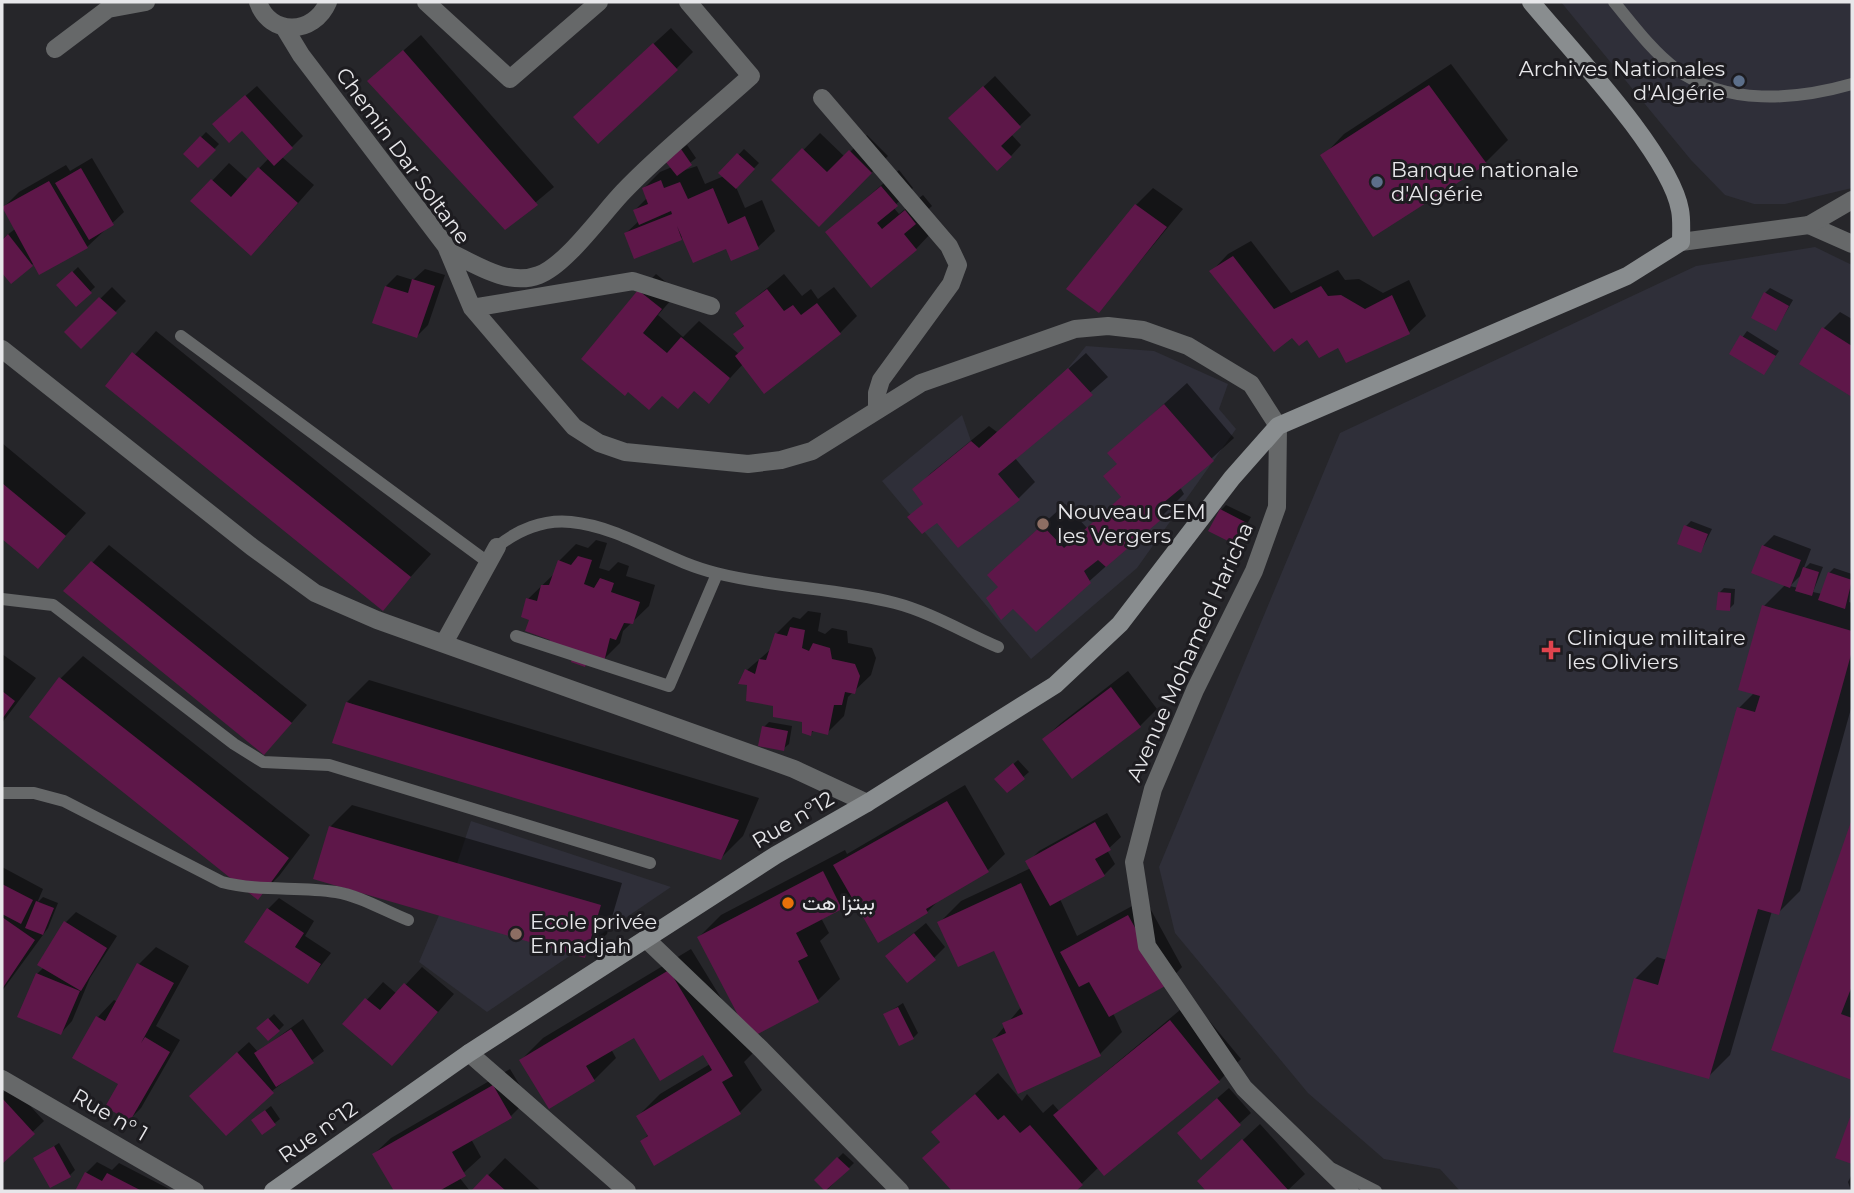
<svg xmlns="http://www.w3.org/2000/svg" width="1854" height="1193" font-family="Montserrat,Vazirmatn,sans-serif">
<rect width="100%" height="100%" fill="#26262a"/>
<path fill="#2f2f39" d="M1561,2H1852V188L1785,204H1754L1725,195L1691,160Z
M1815,247L1852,265V1191H1460L1440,1169L1384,1159L1308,1093L1175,933L1159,867L1340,433L1696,266Z
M1086,346L1154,351L1228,384L1219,409L1236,429L1137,568L1031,659L882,481L962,415L971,441L979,448L1068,368Z
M471,821L671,887L487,1012L419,962L443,906Z"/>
<path fill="#0007" fill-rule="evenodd" d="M671,28L693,52L676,69L592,100Z
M421,35L554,187L505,228L369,81Z
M1451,64L1508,140L1486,162L1323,156L1344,134Z
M995,76L1031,115L1011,134L1021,145L1011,156L962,107Z
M257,86L303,136L282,157L314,185L268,237L193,201L229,163L248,180L269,158L226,113Z
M206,132L219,144L198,166L185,154Z
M820,133L845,157L867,135L888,156L819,225L774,180Z
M687,145L696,158L679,172L697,166L705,184L724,176L721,173L744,149L759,163L736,187L745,208L762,200L775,231L758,247H726L683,236L681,238L626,233L639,221L635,210L648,197L644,188L660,172L672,167V156Z
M92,158L124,212L87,247L34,263L11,282L2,270V239L15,229L3,208L19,192L66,165L70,171Z
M899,170L913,188L893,207L899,214L923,195L932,206L920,217L932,232L916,249L827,232Z
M1153,188L1183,209L1099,311L1136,205Z
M1251,241L1291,293L1338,270L1345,280L1359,279L1383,293L1409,280L1426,316L1409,332L1338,346L1292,336L1212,271L1228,254Z
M78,267L95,287L76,305L59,285Z
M425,269L445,275L428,325L417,336L386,286L397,275L413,280Z
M656,274L678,292L658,315L683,337L699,321L739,354L746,347L735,334L745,324L737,313L784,274L802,296L811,289L818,299L834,287L857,316L840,333L743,364L709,401L695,390L663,394L628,390L640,291Z
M112,287L126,301L81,347L67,332Z
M1770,288L1793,300L1776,329L1765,293Z
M1840,312L1852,319V395L1802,363L1823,329Z
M156,331L431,554L383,608L107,386Z
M1747,331L1779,351L1764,373L1731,353Z
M1086,353L1108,377L1015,458L1035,482L1019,498L959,545L937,521L910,517L924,503L914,490L931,473L989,426L997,432Z
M1187,383L1234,438L1180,487L1184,494L1162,516L1036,629L1000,587L1012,553L1065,504L1087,528L1123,496L1119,463L1110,453Z
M2,443L86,513L38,566L2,537Z
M1226,505L1251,517L1236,543L1221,510Z
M1691,521L1712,529L1701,551L1686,526Z
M1774,535L1811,549L1803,570L1810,563L1823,567L1813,592L1822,594L1829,573L1834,568L1852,574L1849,602L1852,603V705L1800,891L1778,913L1772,911L1730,1055L1708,1077L1635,979L1657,957L1667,960L1739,708L1755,692L1764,606L1785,585L1763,546ZM1803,573L1798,588L1790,586Z
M596,540L607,543L599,568L609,571L618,562L629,566L626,576L655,585L649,606L623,631L620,643L603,660L552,638L532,618L528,599L555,573L559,561L576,544L588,548Z
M109,545L307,705L280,736L66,591Z
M1724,588L1735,589L1734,604L1729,609L1719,593Z
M808,611L821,613L818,631L825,634L832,628L847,631L848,643L872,648L876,658L871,675L848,697L844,716L827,733L815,730L810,734L804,721L774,705L747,670L771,649L776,634L793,617L800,619Z
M2,654L36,678L2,723Z
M83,656L310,835L279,876L257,898L32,716L61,678Z
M1128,671L1157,709L1140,726L1072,777L1044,739L1061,723Z
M369,680L759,798L743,836L721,858L347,702Z
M769,722L792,726L789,744L783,749L764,727Z
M1018,760L1029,772L1007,791L1002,774Z
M965,785L1005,854L988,870L940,899L927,912L853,896L841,907L821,918L829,933L820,941L840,979L818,1000L751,1036L699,937L721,915L845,850L847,854Z
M352,805L622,883L607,934L584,956L330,827Z
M1107,813L1121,837L1107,850L1115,864L1104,875L1060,899L1077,936L1145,899L1182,967L1166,984L1113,1013L1122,1032L1100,1054L1019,1092L994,1039L1022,1006L995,948L939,923L961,901L1031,868L1028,862L1039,851Z
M1852,823V1078L1773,1049Z
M2,867L43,889L37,903L43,897L58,903L48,928L2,991Z
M279,898L314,921L305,936L331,953L308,982L268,909Z
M76,912L117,936L90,978L72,1021L61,1033L37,974L44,967L65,923Z
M926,923L945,947L934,958L899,945Z
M156,947L189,966L156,1026L180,1040L141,1108L130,1119L125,1075L75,1057L98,1017L114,1000L118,1002L139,964Z
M691,949L754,1052L744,1062L762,1090L740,1112L655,1163L642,1141L649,1134L638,1116L660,1094L710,1064L703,1053L634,1035L611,1049L616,1058L594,1080L521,1060L543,1038Z
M422,967L454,994L392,1064L345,1024L383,982L397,994Z
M1192,1000L1241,1059L1219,1081L1099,1167L1074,1191H954L924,1158L941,1141L933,1132L998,1073L1022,1101L1027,1094L1043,1113L1053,1104L1059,1111Z
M903,1003L918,1033L913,1038L886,1014Z
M274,1014L284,1025L279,1030L259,1028Z
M303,1019L324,1051L272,1091L202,1085L249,1042L258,1052Z
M510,1069L528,1099L511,1116L471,1139L481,1157L459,1177L470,1191H441L443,1187L435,1191H396L374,1154L391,1138Z
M11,1085L44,1121L2,1161V1094Z
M1229,1088L1251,1113L1201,1158L1190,1122Z
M271,1106L280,1119L262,1133L258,1116Z
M1260,1124L1305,1174L1287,1191H1209L1199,1181Z
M59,1143L75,1170L70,1175L36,1158Z
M843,1153L854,1163L827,1190L816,1180Z
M505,1158L541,1191H473Z
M97,1162L112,1170L119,1163L173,1191H77L86,1173Z
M1852,1174V1191H1851L1848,1182Z"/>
<path fill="#5e1749" d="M653,43L678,70L598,144L573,117Z
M403,50L538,205L505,230L367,81Z
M1429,85L1487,164L1373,237L1320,155Z
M983,86L1021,127L1001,146L1012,157L997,171L948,118Z
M245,95L293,148L274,166L242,131L229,143L212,124Z
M200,136L216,150L198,168L183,154Z
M802,148L827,172L849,150L872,173L819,227L771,180Z
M681,149L692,165L677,176L665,161Z
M737,153L755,169L736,189L718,173Z
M258,167L298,203L251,256L190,201L211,179L231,197Z
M81,168L114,225L89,240L55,183Z
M661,180L664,188L680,182L688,199L713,188L728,224L745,216L759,249L731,261L726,249L693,263L677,226L682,240L634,259L624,233L672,214L671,211L639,225L633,210L648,204L642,188Z
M49,181L88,248L39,275L2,207Z
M881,186L898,206L877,223L882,229L905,210L916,224L904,234L917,250L871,288L825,232Z
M1135,204L1167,227L1099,313L1066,289Z
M8,234L33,266L11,284L2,273V240Z
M1233,256L1274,309L1321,286L1328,296L1341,295L1365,309L1392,295L1410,334L1346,363L1338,348L1319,358L1307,340L1299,346L1292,338L1274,352L1209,271Z
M72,271L92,293L76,307L56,285Z
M412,279L435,286L417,338L372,323L385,286L408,293Z
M767,289L784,311L793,305L801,315L817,303L841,334L764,394L735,356L744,348L733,334L744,326L735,313Z
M638,290L662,309L643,333L667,353L681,337L730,378L709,404L694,391L678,409L662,396L649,410L628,392L625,396L581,359Z
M1764,292L1789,306L1776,331L1751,318Z
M99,297L117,313L81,349L64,332Z
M1822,327L1852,346V397L1799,364Z
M1740,335L1776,356L1764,375L1729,354Z
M132,352L411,577L383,611L105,386Z
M1068,368L1093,395L998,474L1020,500L958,548L937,523L922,534L907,517L923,504L912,489L971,441L979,448Z
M1164,404L1214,461L1157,508L1163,518L1106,567L1098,560L1084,571L1091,583L1036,632L1013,609L1001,620L986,598L998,587L987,575L1042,525L1064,548L1121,497L1103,476L1117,464L1107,453Z
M2,483L66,536L38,569L2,539Z
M1220,509L1247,523L1236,545L1208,531Z
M1684,525L1708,534L1701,553L1677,544Z
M1762,545L1801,560L1790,588L1751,573Z
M578,556L592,560L584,584L594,588L600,578L614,583L611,592L640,602L633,624L624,623L616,640L610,638L604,662L589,657L585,667L571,662L574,654L549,646L550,640L525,631L529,620L521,617L526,598L537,601L541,585H549L558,560L571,565Z
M91,561L292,723L264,755L63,591Z
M1803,567L1819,572L1812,596L1795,591Z
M1828,572L1852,580L1845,609L1818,600Z
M1718,592L1731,593L1730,611L1716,610Z
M1762,605L1852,631V651L1779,915L1758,909L1709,1079L1613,1052L1634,978L1658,985L1737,707L1755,712L1760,696L1738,690Z
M790,627L805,630L802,648L809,651L813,643L830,648L832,659L855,664L860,676L855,694L845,692L842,705H834L828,735L812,731L811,736L802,733V722L773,717V706L746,701L747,685L738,684L745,669L755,674L759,659L766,660L775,633L787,636Z
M59,677L289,858L258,900L29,717Z
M1111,687L1141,727L1072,779L1042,739Z
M2,691L15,701L2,719Z
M346,702L739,820L721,860L332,743Z
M762,726L788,731L784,751L758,746Z
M1013,763L1025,779L1007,793L994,779Z
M947,801L989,872L926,909L928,913L878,943L833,865Z
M1852,819V986L1841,1014L1852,1018V1080L1771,1050Z
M1095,822L1111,850L1095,859L1105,876L1050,906L1025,861Z
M329,826L601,905L585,958L313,879Z
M823,871L842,909L796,933L808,956L798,961L819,1002L750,1038L697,937Z
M1021,883L1101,1056L1018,1094L992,1039L1006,1033L1002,1023L1023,1014L994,951L958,967L937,922Z
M2,884L33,900L21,924L2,914Z
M36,901L54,908L43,935L25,928Z
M267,908L304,933L295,947L321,964L308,984L244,942Z
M1128,915L1167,985L1109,1017L1089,982L1079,987L1060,952Z
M2,917L35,940L2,989Z
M64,921L107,948L81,991L37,965Z
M914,933L936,960L907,983L885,956Z
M137,963L174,983L141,1043L145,1037L170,1052L130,1121L105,1107L118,1084L72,1058L96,1016L105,1021Z
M669,970L733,1076L722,1082L741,1114L654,1166L640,1141L648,1136L636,1116L712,1070L703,1055L660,1081L634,1038L586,1066L595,1081L549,1109L519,1060Z
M36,973L80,991L61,1035L17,1017Z
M404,983L438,1012L392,1066L342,1024L365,998L380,1010Z
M898,1007L914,1039L899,1046L883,1014Z
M268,1018L280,1031L268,1041L256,1028Z
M1170,1020L1220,1082L1104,1176L1053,1115Z
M291,1029L314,1063L276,1087L254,1053Z
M237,1052L274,1093L226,1136L189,1096Z
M493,1085L512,1118L452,1152L466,1176L439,1191H394L372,1154Z
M975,1094L998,1120L1004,1115L1020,1133L1030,1125L1083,1185L1076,1191H952L922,1158L940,1142L931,1132Z
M2,1098L35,1134L2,1164Z
M1217,1098L1241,1125L1201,1160L1177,1133Z
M265,1110L276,1125L262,1135L251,1120Z
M1852,1112V1164L1835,1158Z
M1242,1139L1289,1191H1206L1197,1181Z
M54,1146L71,1177L50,1188L33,1158Z
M837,1157L850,1169L825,1191L814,1180Z
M85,1172L102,1181L107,1173L142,1191H75Z
M487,1174L506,1191H471Z"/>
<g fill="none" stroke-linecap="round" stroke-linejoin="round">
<path stroke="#666869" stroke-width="12" d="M1614,2C1633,25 1652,51 1676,69C1726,106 1796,100 1852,84
M181,336L489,563
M497,547C517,530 544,519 571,522C622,527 666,561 716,573C774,588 837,588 895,603C930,612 965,633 998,647
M2,599L53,605L234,744L263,762L329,765L650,863
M516,636L669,686L717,574
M2,793H34L64,801L222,882C259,892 297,886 336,892C360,896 385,911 408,920
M1333,1169L1376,1191"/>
<path stroke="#666869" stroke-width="18" d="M258,2C270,37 314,35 328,2
M426,2L510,79L599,2
M284,27L301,55L446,246L472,308L574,427L599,443L625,452L748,464L781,460L812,451L921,383L1075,329L1108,326L1143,330L1188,346L1251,384L1278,426
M55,49L108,9L146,2
M822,98L949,246L958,265L951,284L881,380L877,393V410
M1809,225L1852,244
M448,251C475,264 508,287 539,275C566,265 602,214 623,192C662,151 708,115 751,76L688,2
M472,308L633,281L711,306
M2,349L252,547L315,593L377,620L794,769L867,803
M444,643L497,547
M646,939L761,1049L900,1191
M469,1053L627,1191
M2,1079L195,1191"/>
<path stroke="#666869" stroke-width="18" d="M1681,242L1809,225L1852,200
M1278,426L1277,507L1254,571L1195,690L1153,789L1134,862L1147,946L1244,1088L1350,1191"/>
<path stroke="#898d8f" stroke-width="18" d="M273,1191L469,1053L776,855L867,803L1055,685L1120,624L1232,478L1278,426L1627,276L1681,242C1681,232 1682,220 1680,210C1670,154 1570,49 1531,2"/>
</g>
<g fill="#5c6f8a" stroke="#1d1c20" stroke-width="2.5">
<circle cx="1739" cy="81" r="7"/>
<circle cx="1377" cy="182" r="7"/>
</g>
<g fill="#8d6e63" stroke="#1d1c20" stroke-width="2.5">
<circle cx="1043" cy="524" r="7"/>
<circle cx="516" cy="934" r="7"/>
</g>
<path fill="#e0444e" stroke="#1d1c20" stroke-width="2.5" d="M1547.5 639.5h7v7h7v7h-7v7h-7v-7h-7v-7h7z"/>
<circle fill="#e8710a" stroke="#1d1c20" stroke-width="2.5" cx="788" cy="903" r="7"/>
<g text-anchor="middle" stroke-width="6" stroke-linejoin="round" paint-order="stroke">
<g font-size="21" fill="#e7e7ea" stroke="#1d1c20" text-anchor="start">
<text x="1725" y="76" text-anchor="end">Archives Nationales<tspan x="1725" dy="24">d'Algérie</tspan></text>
<text x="1391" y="177">Banque nationale<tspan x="1391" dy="24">d'Algérie</tspan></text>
<text x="1057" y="519">Nouveau CEM<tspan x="1057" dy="24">les Vergers</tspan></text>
<text x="1567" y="645">Clinique militaire<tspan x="1567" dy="24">les Oliviers</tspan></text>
<text x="802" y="910">بيتزا هت</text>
<text x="530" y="929">Ecole privée<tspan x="530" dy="24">Ennadjah</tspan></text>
</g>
<g font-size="21" fill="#e7e7ea" stroke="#1d1c20">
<text transform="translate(403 156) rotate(54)" y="7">Chemin Dar Soltane</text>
<text transform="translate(1190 652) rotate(-66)" y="7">Avenue Mohamed Haricha</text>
<text transform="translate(793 820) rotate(-31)" y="7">Rue n°12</text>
<text transform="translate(110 1115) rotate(30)" y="7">Rue n° 1</text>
<text transform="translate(318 1132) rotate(-35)" y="7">Rue n°12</text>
</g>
</g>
<rect width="1854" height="1193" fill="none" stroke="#e7e7ea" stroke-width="7"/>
</svg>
